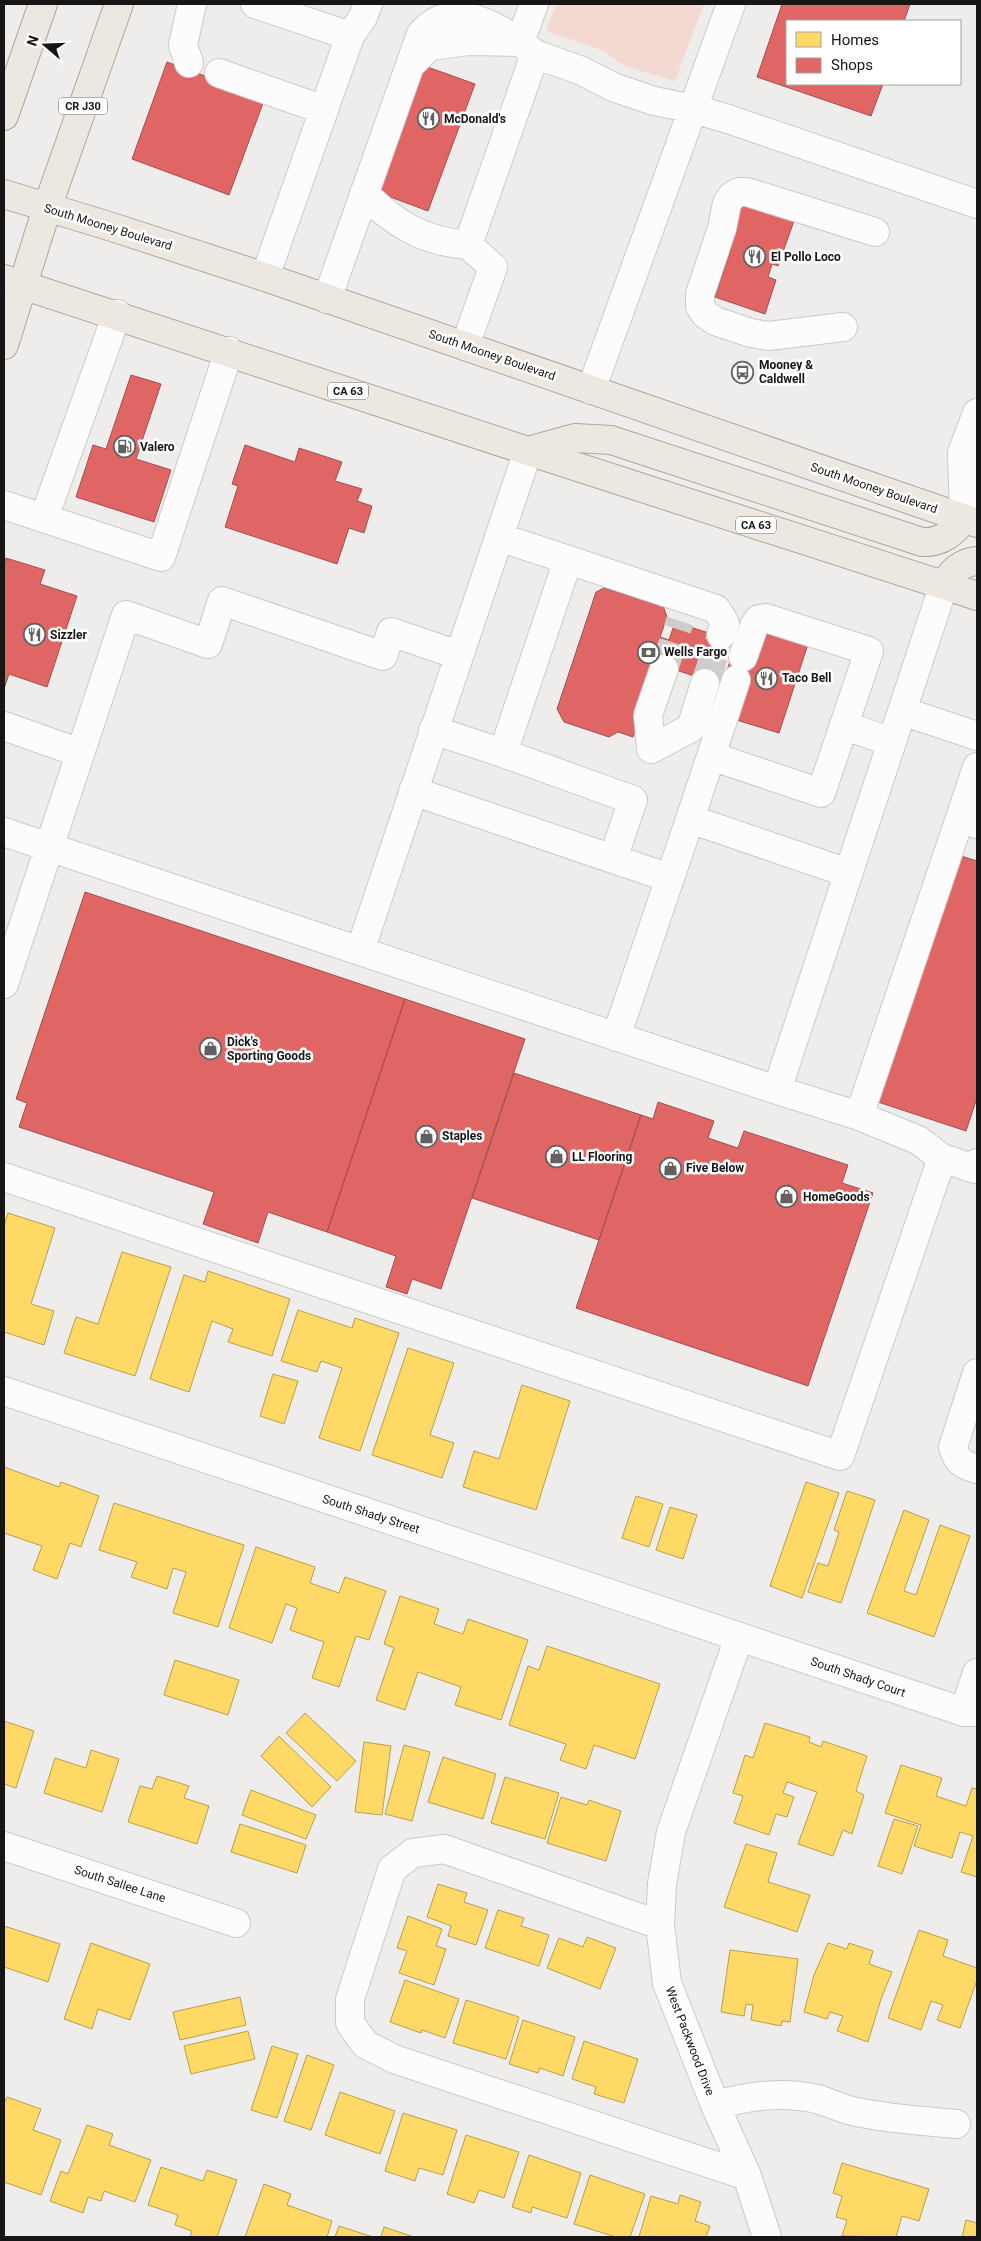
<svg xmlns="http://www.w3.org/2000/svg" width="981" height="2241" font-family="Roboto,sans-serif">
<rect width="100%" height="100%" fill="#eeedeb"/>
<path fill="#f4d9d2" d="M556,4H704L675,81L624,66L604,51L546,31Z"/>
<path fill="#ffd966" stroke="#b99e4e" d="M8,1213L55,1228L31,1304L54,1311L44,1345L4,1332V1226Z
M122,1252L171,1267L135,1376L64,1353L76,1317L98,1324Z
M208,1271L290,1299L272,1356L228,1342L233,1329L212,1321L189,1392L150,1379L184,1275L205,1282Z
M298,1310L352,1328L355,1318L399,1333L360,1451L319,1438L342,1368L321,1361L317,1372L281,1361Z
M408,1348L454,1363L430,1435L454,1443L442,1478L372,1455Z
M273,1374L298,1381L284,1424L260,1416Z
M522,1385L570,1401L536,1510L463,1487L474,1451L499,1459Z
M4,1467L59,1487L61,1482L99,1496L81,1547L70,1543L57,1579L33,1570L42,1546L4,1533Z
M806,1482L839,1493L802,1598L770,1586Z
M847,1491L875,1500L841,1603L808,1592L818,1563L828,1566L839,1532L834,1530Z
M636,1496L663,1504L649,1547L622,1538Z
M114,1503L244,1545L218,1627L173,1613L186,1572L173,1568L167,1589L131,1577L137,1562L99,1550Z
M670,1507L697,1515L683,1559L656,1550Z
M904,1510L929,1520L904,1591L916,1595L940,1525L970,1536L934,1637L867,1613Z
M256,1547L315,1567L310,1583L339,1593L345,1577L386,1591L369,1640L356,1636L339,1687L312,1678L324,1642L290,1630L297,1608L286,1604L272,1643L229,1628Z
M400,1596L439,1609L434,1624L463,1634L468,1619L528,1640L501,1720L455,1705L461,1687L418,1672L405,1710L376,1700L394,1648L384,1644Z
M547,1646L660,1684L635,1759L594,1745L586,1769L560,1760L566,1744L509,1725L528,1666L539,1670Z
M175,1660L239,1680L228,1715L164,1695Z
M305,1713L356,1761L337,1781L286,1733Z
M4,1721L34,1731L16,1788L4,1784Z
M765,1723L810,1737L809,1742L821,1747L823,1741L867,1756L856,1791L864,1795L852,1834L843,1830L833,1856L798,1844L817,1792L787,1782L783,1793L794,1797L787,1817L776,1814L769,1835L734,1823L743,1796L733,1793L745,1755L753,1758Z
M279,1736L331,1787L312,1807L261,1756Z
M364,1742L391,1746L382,1815L355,1812Z
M404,1745L430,1752L412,1821L385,1814Z
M91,1750L119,1759L102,1812L44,1793L55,1758L86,1768Z
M443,1757L496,1774L483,1819L428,1802Z
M901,1765L942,1778L936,1796L966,1806L972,1788L977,1789V1877L961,1872L973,1836L960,1832L952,1858L914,1846L921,1825L885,1813Z
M157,1776L189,1786L184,1798L209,1806L197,1844L128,1822L140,1786L152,1789Z
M505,1777L559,1793L545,1839L491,1823Z
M251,1790L316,1815L306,1839L242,1815Z
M561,1797L587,1805L589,1800L621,1811L606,1861L547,1843Z
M894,1819L918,1826L902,1874L878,1866Z
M240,1824L306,1845L297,1873L231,1852Z
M746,1844L777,1853L768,1882L810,1895L797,1932L724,1907Z
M438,1884L467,1893L464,1902L488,1910L476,1945L448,1936L451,1926L427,1917Z
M498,1910L524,1918L521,1926L549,1935L539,1966L485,1948Z
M408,1916L442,1929L436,1946L446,1949L434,1985L399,1973L407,1951L397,1948Z
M4,1926L60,1944L48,1982L4,1967Z
M919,1930L948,1940L943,1956L977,1968V1980L960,2028L937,2020L943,2005L931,2001L921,2030L888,2018Z
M587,1937L616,1948L600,1989L547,1968L559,1938L583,1947Z
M91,1943L150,1964L130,2020L98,2009L92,2029L64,2019Z
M828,1943L847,1949L849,1943L873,1951L869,1964L892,1972L881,1999L868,2042L837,2031L843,2016L830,2012L827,2019L804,2012L814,1975Z
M730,1950L798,1959L790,2022L782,2021L781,2026L751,2020L753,2005L746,2004L744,2016L721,2012Z
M405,1980L459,1999L445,2038L422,2030L421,2033L390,2022Z
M240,1997L246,2025L180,2040L173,2012Z
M466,2000L519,2017L506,2059L453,2043Z
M523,2020L575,2037L563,2076L540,2068L538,2073L509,2064Z
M248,2031L255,2059L191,2074L184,2046Z
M584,2041L638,2059L624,2103L594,2094L596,2087L572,2079Z
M272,2046L298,2054L277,2118L251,2110Z
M307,2055L334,2065L311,2130L284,2121Z
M340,2092L395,2111L380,2154L325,2135Z
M7,2097L41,2109L33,2130L61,2140L41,2195L4,2182V2104Z
M403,2113L457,2130L443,2175L419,2168L415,2181L385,2171Z
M87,2125L113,2134L109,2145L151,2160L135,2202L104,2191L101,2201L88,2197L83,2213L50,2201L61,2171L68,2174Z
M466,2135L519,2152L504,2198L479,2190L474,2203L447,2194Z
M529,2155L581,2173L567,2218L532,2207L531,2213L512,2207Z
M842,2163L929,2189L919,2221L902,2216L896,2237L842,2236L847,2220L836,2217L842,2196L833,2193Z
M161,2167L203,2181L207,2170L237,2180L217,2237H190L192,2231L175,2225L178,2215L148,2205Z
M590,2175L645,2194L630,2237H616L574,2224Z
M264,2184L291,2194L287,2205L332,2221L327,2237H245Z
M680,2195L701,2202L695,2221L710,2226L706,2237H639L651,2196L678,2204Z
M966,2220L977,2223V2237H962Z
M339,2226L373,2237H335Z
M384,2227L414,2237H381Z"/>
<path fill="#e06666" stroke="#a44e4e" d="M782,4H910L904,21H787V84H883L871,116L757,77Z
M167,62L265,98L229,195L132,159Z
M422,65L475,84L428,211L377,192Z
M737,202L794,221L778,266L772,264L768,277L776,280L765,314L715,297L731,250L722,247Z
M131,375L161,384L136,459L171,470L154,522L76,497L93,445L106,449Z
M245,445L295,462L299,448L342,462L335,481L362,489L357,501L372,506L364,533L349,528L337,564L225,527L238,486L232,484Z
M6,558L45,570L40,584L77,596L47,687L9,674L4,689V565Z
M604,588L663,606L667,617L660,637L669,640L675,622L724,638L710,681L657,664L633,737L618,732L609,737L564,722L557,709L596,592Z
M763,628L808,644L779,733L733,719L726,674L732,655Z
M958,855L977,861V1098L966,1131L878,1102Z
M85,892L405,999L327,1232L268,1212L258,1243L203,1224L214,1192L19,1127L27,1103L16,1099Z
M405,999L525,1039L441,1289L412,1279L407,1294L386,1287L396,1256L327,1232Z
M514,1073L641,1115L599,1240L472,1198Z
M658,1102L714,1121L708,1138L738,1148L744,1131L848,1165L842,1183L873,1193L808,1386L576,1308L641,1115L653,1119Z"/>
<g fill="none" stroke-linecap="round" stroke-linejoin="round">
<path stroke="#cecdcb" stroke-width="28" stroke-dasharray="28 14" stroke-linecap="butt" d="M664,669L680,621
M705,683L721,635"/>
<defs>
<path id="minor" d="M255,4L350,36
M534,4L520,42L535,54L582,71L613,87L654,101L694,109L728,119L977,204
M189,63L183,45L192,4
M411,64L430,46L468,41L520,42
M219,73L324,110
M364,193C394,224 425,242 468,245
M265,277L350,36L363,17L368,4
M327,299L421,34C451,0 489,22 520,42
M843,327L769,336L751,333L715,321L705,314L700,306V294L722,228L727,203L732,196L739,192H747L875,232
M465,346L493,267L468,245L535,54
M591,390L731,4
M4,505L161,557L229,351
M44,518L117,314
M964,519L962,453L977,413
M499,537L716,609L725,623L721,635
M743,657L754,626L759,619L766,618L869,651L844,725
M902,711L977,736
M4,726L80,753
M433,730L503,753L568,560
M651,749L691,728L705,683
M651,749L648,715L664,669
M711,756L736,680
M977,767L960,818L977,824
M413,791L613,859L633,800L503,753
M690,819L711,756L821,793L844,725L891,742
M4,832L360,951L528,451
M613,859L670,878L690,819L848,873
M360,951L777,1090L944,584
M4,984L126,615L208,644L222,601L383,656L391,632L458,655
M616,1037L670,878
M777,1090L859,1116L918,1140L942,1158L975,1169L977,1163
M859,1116L960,818
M4,1177C282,1272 562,1362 840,1456L942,1158
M977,1373L953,1447C957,1462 963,1465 977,1469
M4,1391L964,1712H977
M739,1637L671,1832L662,1884L660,1925L667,1983L715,2105L747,2176L767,2237
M964,1712L977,1673
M4,1846L236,1923
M660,1925L444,1849L413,1853L392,1869L350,1999V2023L365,2044L394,2059L747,2176
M715,2105C749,2096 782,2091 817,2099C831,2103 844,2110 857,2112C890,2119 923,2121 956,2124"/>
<path id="major" d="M4,116L43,4
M4,194L112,227L265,277L977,523
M4,279L528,451L977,596
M4,345L47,208L119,4
M528,451L575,438L611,440L922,542C941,543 953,533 964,519
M944,584C952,572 961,562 977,561"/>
</defs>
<use href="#minor" stroke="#cbcac8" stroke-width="30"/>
<use href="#major" stroke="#afa69c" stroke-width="30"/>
<use href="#minor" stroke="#fcfcfc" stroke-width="28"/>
<use href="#major" stroke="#ede7e2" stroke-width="28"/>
</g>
<defs>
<symbol id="restaurant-ring" viewBox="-11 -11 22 22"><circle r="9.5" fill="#fff" stroke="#626160" stroke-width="1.5"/><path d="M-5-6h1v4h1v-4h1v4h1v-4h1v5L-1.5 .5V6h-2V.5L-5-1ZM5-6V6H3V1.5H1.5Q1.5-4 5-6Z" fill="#626160"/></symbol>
<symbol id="bus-ring" viewBox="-11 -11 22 22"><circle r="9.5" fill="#fff" stroke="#626160" stroke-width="1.5"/><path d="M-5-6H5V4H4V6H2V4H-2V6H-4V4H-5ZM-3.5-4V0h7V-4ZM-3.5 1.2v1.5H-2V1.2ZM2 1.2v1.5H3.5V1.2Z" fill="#626160"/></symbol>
<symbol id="fuel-ring" viewBox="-11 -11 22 22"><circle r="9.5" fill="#fff" stroke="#626160" stroke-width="1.5"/><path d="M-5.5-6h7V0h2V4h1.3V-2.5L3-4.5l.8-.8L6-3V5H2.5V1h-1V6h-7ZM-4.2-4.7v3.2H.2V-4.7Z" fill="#626160"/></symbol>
<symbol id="bank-ring" viewBox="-11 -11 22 22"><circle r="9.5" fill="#fff" stroke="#626160" stroke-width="1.5"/><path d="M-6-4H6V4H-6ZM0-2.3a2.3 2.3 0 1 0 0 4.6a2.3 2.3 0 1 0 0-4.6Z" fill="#626160"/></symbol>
<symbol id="shop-ring" viewBox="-11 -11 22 22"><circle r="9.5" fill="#fff" stroke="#626160" stroke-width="1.5"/><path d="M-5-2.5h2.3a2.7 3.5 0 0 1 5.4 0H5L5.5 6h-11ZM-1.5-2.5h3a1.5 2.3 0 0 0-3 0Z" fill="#626160"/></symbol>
</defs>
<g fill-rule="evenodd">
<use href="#restaurant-ring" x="416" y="106" width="25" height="25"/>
<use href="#restaurant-ring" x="742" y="244" width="25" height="25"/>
<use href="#bus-ring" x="730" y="360" width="25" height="25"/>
<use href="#fuel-ring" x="112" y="434" width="25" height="25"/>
<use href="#restaurant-ring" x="22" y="622" width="25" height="25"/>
<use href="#bank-ring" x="636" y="640" width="25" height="25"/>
<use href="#restaurant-ring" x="754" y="666" width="25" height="25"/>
<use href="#shop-ring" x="198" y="1036" width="25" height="25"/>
<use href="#shop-ring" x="414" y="1124" width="25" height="25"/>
<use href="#shop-ring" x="544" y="1144" width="25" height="25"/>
<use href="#shop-ring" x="658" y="1156" width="25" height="25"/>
<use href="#shop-ring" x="774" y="1184" width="25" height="25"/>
</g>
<g text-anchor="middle" stroke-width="5" stroke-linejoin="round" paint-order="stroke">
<g fill="#fff" stroke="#5d5c5b" stroke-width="1">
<rect x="59" y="97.5" width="48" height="17" rx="4"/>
<rect x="328" y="382.5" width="40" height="17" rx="4"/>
<rect x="736" y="516.5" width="40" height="17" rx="4"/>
</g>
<g font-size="11" font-weight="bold" fill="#171615">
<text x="83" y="110">CR J30</text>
<text x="348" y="395">CA 63</text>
<text x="756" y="529">CA 63</text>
</g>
<g font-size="12" font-weight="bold" fill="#171615" stroke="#fff" text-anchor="start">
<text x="444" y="123">McDonald's</text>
<text x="771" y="261">El Pollo Loco</text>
<text x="759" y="369">Mooney &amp;<tspan x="759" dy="14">Caldwell</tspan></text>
<text x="140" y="451">Valero</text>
<text x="50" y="639">Sizzler</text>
<text x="664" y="656">Wells Fargo</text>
<text x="782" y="682">Taco Bell</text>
<text x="227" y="1046">Dick's<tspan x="227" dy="14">Sporting Goods</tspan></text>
<text x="442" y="1140">Staples</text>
<text x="572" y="1161">LL Flooring</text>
<text x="686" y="1172">Five Below</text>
<text x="803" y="1201">HomeGoods</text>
</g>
<g font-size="12" fill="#171615" stroke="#fff">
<text transform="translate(108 227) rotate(17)" y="4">South Mooney Boulevard</text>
<text transform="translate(492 355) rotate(19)" y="4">South Mooney Boulevard</text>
<text transform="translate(874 488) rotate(19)" y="4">South Mooney Boulevard</text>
<text transform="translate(371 1514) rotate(18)" y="4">South Shady Street</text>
<text transform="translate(858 1677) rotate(19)" y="4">South Shady Court</text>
<text transform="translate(120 1884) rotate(18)" y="4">South Sallee Lane</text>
<text transform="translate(690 2041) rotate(69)" y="4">West Packwood Drive</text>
</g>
</g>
<rect width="981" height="2241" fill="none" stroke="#171615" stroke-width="10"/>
<rect x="786" y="20" width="175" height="65" fill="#ffffff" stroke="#a2a2a1"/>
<rect x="796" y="32" width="25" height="15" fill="#ffd966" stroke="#a2a2a1"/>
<text x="831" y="45" font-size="15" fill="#171615">Homes</text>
<rect x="796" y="58" width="25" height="15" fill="#e06666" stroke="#a2a2a1"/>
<text x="831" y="70" font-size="15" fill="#171615">Shops</text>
<g transform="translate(45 45) rotate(289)" stroke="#ffffff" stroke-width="4" paint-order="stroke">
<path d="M0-4L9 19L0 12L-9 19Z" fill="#171615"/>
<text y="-8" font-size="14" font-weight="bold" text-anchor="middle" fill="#171615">N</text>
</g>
</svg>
